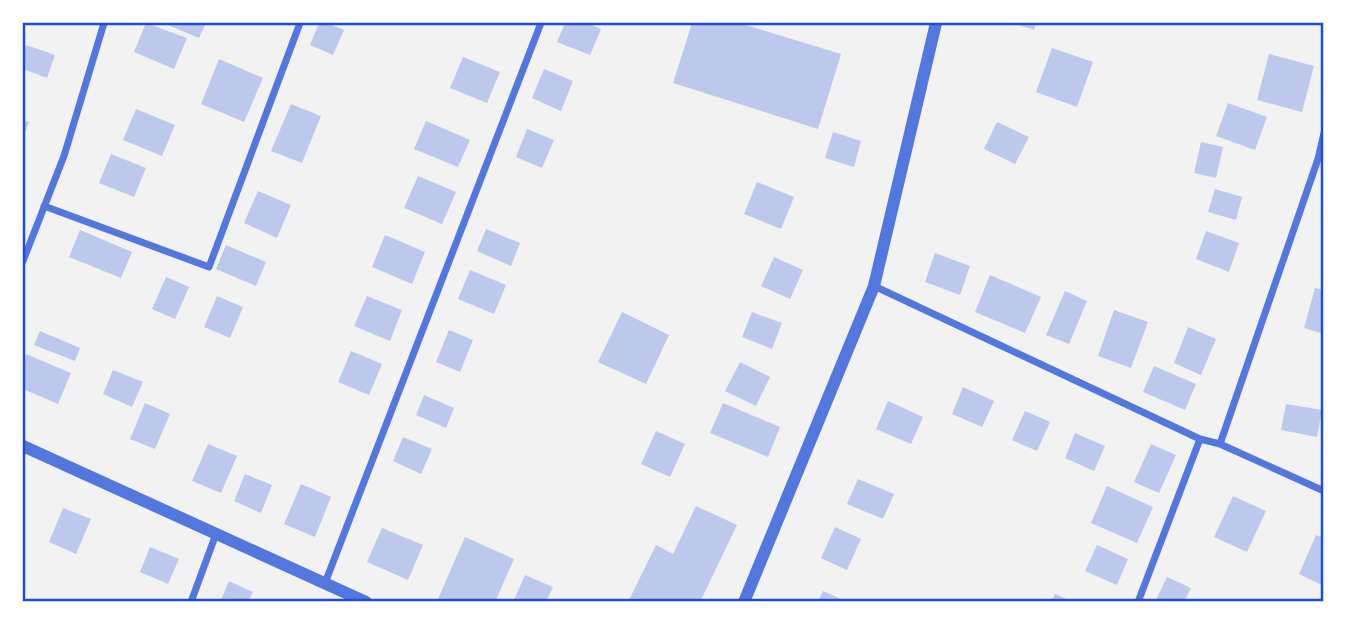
<svg xmlns="http://www.w3.org/2000/svg" width="1347" height="625" font-family="'Nunito Sans',sans-serif">
<rect width="100%" height="100%" fill="#f2f2f2"/>
<path fill="#bdc9ec" d="M146,23L187,38L174,69L134,52Z
M163,23H206L199,38Z
M319,23H327L344,30L333,55L310,45Z
M565,23H587L601,29L590,55L557,42Z
M692,23H739L841,54L818,129L673,83Z
M1013,23H1036L1034,30Z
M26,45L55,55L47,78L23,69V54Z
M1052,48L1093,62L1077,107L1036,92Z
M1269,54L1314,66L1302,112L1257,100Z
M463,57L500,72L487,103L450,88Z
M219,59L263,78L244,122L201,104Z
M544,69L573,81L561,111L532,98Z
M1228,103L1267,117L1255,150L1216,136Z
M291,104L321,116L302,163L271,151Z
M136,109L175,125L162,156L123,140Z
M23,120L29,122L23,138Z
M426,121L470,140L458,167L414,149Z
M997,122L1029,137L1015,164L984,149Z
M527,129L554,140L542,168L516,157Z
M833,132L861,141L854,167L825,158Z
M1201,142L1223,147L1216,178L1194,173Z
M111,154L146,168L134,197L99,183Z
M418,176L456,192L442,224L404,208Z
M757,182L794,197L781,229L744,214Z
M1215,189L1242,197L1236,220L1208,212Z
M258,191L291,205L277,238L244,223Z
M486,229L520,243L511,266L477,251Z
M80,230L132,252L121,278L69,257Z
M1206,231L1239,243L1229,272L1196,259Z
M385,235L425,252L412,284L372,267Z
M226,245L266,262L256,286L216,269Z
M935,253L970,266L960,295L925,282Z
M774,257L803,270L790,299L761,286Z
M470,270L506,285L494,314L458,299Z
M990,275L1041,297L1025,333L975,312Z
M166,277L189,287L175,319L152,309Z
M1315,288L1324,290V334L1304,328Z
M1065,291L1087,301L1069,344L1046,335Z
M217,296L243,307L230,338L204,327Z
M367,296L402,310L390,341L354,326Z
M1114,310L1148,322L1131,368L1098,356Z
M622,312L669,335L646,384L598,362Z
M752,312L782,323L772,349L742,337Z
M1188,327L1216,339L1201,375L1174,363Z
M449,330L473,340L460,372L436,362Z
M40,331L80,348L75,361L34,345Z
M351,351L382,364L369,395L338,382Z
M26,354L71,373L58,404L23,389V361Z
M740,362L770,377L756,406L725,391Z
M1154,366L1196,384L1185,410L1143,392Z
M113,370L143,382L132,407L103,394Z
M963,387L994,401L982,427L952,414Z
M424,395L454,408L446,428L416,415Z
M888,401L923,417L911,444L876,429Z
M145,403L170,414L155,449L130,439Z
M723,403L780,427L768,457L710,433Z
M1286,404L1322,410L1317,437L1281,430Z
M1025,411L1050,422L1037,451L1012,440Z
M656,431L685,444L670,477L641,464Z
M1075,433L1105,446L1094,471L1065,458Z
M403,437L432,449L421,474L393,461Z
M208,444L237,456L221,493L192,481Z
M1151,444L1176,455L1159,493L1134,482Z
M245,474L272,485L261,513L234,501Z
M858,479L894,494L883,519L847,504Z
M301,484L331,497L315,537L284,524Z
M1107,486L1153,507L1137,543L1091,523Z
M1233,496L1266,511L1247,552L1214,537Z
M696,506L737,525L700,602H628L656,545L673,554Z
M63,508L91,519L76,554L49,542Z
M835,527L861,539L847,570L821,558Z
M382,528L423,545L408,580L367,562Z
M1316,535L1324,538V586L1299,574Z
M465,537L514,559L495,602H446L438,599Z
M1097,545L1128,559L1117,585L1085,571Z
M150,547L179,559L168,584L140,572Z
M525,575L553,587L546,602H513Z
M1167,577L1191,588L1184,602H1155Z
M229,581L253,592L248,602H220Z
M823,591L848,602H818Z
M1055,594L1073,602H1051Z"/>
<g fill="none" stroke-linecap="round" stroke-linejoin="round">
<path stroke="#5277de" stroke-width="7" d="M44,206L209,267L300,23
M23,261L64,156L104,23
M874,286L1200,439L1220,444L1324,491
M1220,444L1318,159L1324,133
M325,583L541,23
M191,602L216,534
M1138,602L1200,439"/>
<path stroke="#5277de" stroke-width="12" d="M23,446L366,602
M744,602L874,286L936,23"/>
</g>
<rect width="1347" height="625" fill="none" stroke="#ffffff" stroke-width="49"/>
<rect x="24" y="24" width="1298" height="576" fill="none" stroke="#1d4ed8" stroke-width="2.5"/>
</svg>
